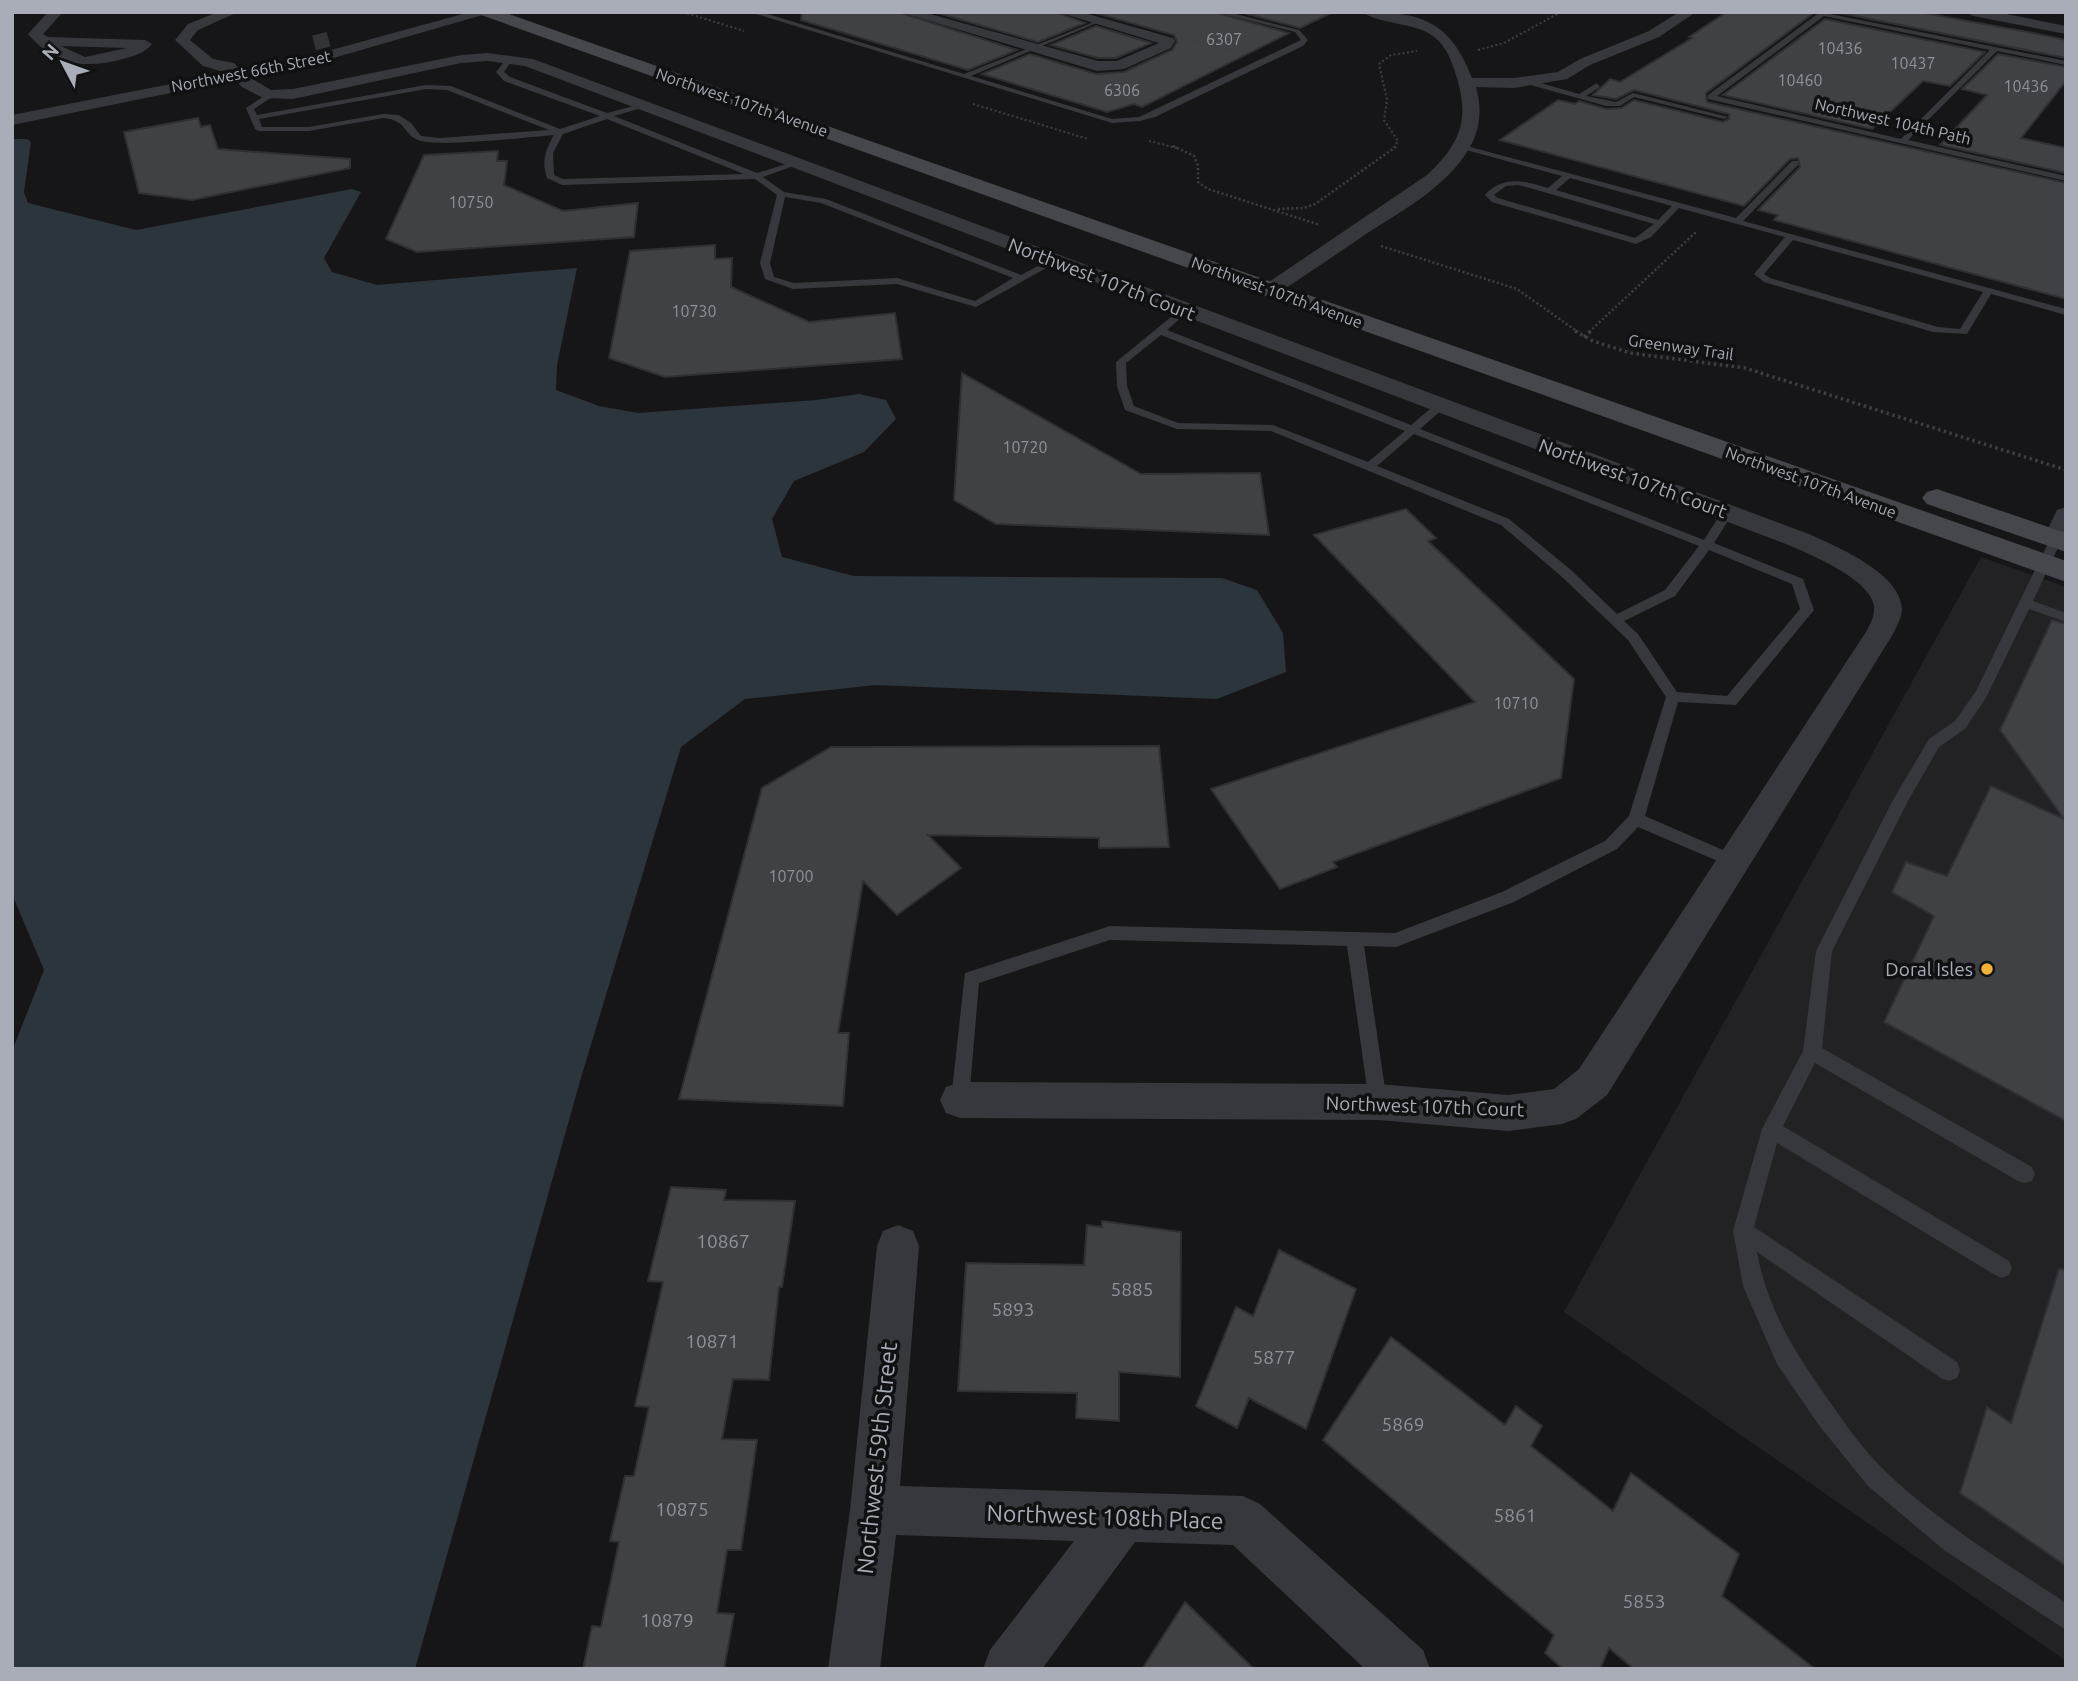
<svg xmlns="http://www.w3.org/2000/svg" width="2078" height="1681" font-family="Ubuntu,sans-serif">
<rect width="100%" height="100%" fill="#161618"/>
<path fill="#222225" d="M1981,557L2066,587V1661L1564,1312Z"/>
<path fill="#2c353c" d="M12,139H27L31,142L24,192L28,203L136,230L352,189L361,192L324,258L332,272L377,285L577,268L557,365L556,390L599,406L638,413L816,400L859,394L886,400L896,419L864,452L794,481L772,519L782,557L854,576L1222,578L1257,590L1283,633L1286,672L1217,699L876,685L745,699L681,747L580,1081L415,1669H12V1051L44,970L12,894Z"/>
<path fill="#404145" stroke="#303034" stroke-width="2" d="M802,12H898L1017,50L968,70L801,20Z
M934,12H1056L1085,23L1038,42Z
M1092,12H1214L1289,33L1142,107L1134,104L1107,112L982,74L1030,54L1096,74L1124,72L1172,50L1177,42L1174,35Z
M1240,12H1333L1300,28Z
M1727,12H1815L1706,93L1707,102L2066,183V299L1774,220L1778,215L1758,210L1800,167L1798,158L1790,159L1744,206L1500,140L1558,100L1575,104L1579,101L1606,109L1621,108L1634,100L1723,122L1729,119V114L1634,90L1616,99L1593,95L1610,79L1620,82L1692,38L1689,37Z
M1835,12H1919L2038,34L2066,40V58Z
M1825,19L1985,52L1950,86L1923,81L1872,129L1723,95Z
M1096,26L1151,43L1116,58H1098L1051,45Z
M1998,54L2066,67V81L2021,138L2066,148V173L1940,145L1987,95L1962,89Z
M198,118L201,127L210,125L218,149L350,159V168L192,200L139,193L124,132Z
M498,151L497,161H507L504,185L563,211L638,203L634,237L417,252L386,239L424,155Z
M715,245V259L732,258L731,287L809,322L895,313L902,359L665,377L609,358L630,251Z
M962,373L1141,474L1260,473L1269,535L996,524L954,500Z
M1406,509L1436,538L1428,541L1574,679L1561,778L1333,862L1337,867L1280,889L1211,789L1475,702L1314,535Z
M2052,620L2066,624V1121L1884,1022L1934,916L1892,892L1906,862L1947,876L1991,786L2064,819L2000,730Z
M1159,746L1169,847L1099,848V838L928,835L961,868L897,915L863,881L838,1033H849L843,1106L679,1099L762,788L831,747Z
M671,1187L726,1190L724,1200L795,1201L782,1287H779L769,1380L733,1379L722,1439L757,1440L741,1550H727L717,1613L734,1614L724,1669H583L592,1626L601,1627L619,1542L610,1541L625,1476H634L649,1407L635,1406L663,1282L648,1281Z
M1102,1221L1181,1232L1180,1377L1119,1372V1421L1076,1418L1077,1393L958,1391L966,1263L1084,1265L1087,1225L1102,1227Z
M1279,1250L1356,1289L1306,1429L1249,1398L1237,1428L1196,1406L1236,1307L1253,1316Z
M2059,1269L2066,1270V1566L1960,1493L1987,1407L2011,1423Z
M1391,1337L1505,1425L1516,1406L1542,1426L1531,1446L1613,1511L1631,1473L1739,1554L1722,1596L1815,1669H1634L1609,1648L1600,1669H1563L1545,1653L1554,1635L1323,1440Z
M1185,1602L1254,1669H1142Z"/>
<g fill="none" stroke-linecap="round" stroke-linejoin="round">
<path stroke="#333438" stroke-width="15" stroke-dasharray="15 8" stroke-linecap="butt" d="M314,43L333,38"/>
<path stroke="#3d3f44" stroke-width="2" stroke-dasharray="2 2.5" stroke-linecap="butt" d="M683,12L744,31
M1190,40L1233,50
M1478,50L1504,43L1561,12
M973,104L1088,139
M1149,141L1177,148
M1394,148L1398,141L1384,120L1387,100L1379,64L1391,55L1417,51"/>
<path stroke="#3d3f44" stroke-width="2.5" stroke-dasharray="2 2.5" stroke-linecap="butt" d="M1173,146L1194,156L1198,166V182L1208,189L1320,225
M1278,209L1304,208L1315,204L1397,146
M1381,246L1517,289L1578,332
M1589,332L1696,232"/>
<path stroke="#3d3f44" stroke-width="3.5" stroke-dasharray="2.5 3.5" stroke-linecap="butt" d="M1575,331L1593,341L1630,353L1745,368L2066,470
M1584,337L1591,331"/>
<path fill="#37383d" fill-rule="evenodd" d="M750,12H761L964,74L1099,20V22L971,76L1112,119L1139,117L1301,40L1295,32L1216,12H1228L1299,30L1308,40L1303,46L1155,117L1140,121L1112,123Z
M1820,12L2066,61V65L1997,51L1908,140L2066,176V181L1708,99V95ZM1824,16L1990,50L1901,139L1717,96Z
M507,58L513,59L504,72L510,77L607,113L645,103V107L614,116L757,173L796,161V165L763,177L784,192L826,199L1021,275L1051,259L1059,261L976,307L897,284L793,289L765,279L760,263L777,195L755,179L562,185L547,178C541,162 546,149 554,135C528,137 438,148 418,140C403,134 407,120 383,118L309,131H259L255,129L246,108L269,93L272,97L254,109L257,115L426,85L451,86L560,129L600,116L504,81L496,72ZM426,89L447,90L549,130L440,138L421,136L411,123L399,115L383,114L309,127H262L259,119ZM607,119L744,174L563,179L554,175L553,153L563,134ZM785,197L821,203L1013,278L975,301L897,278L794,283L774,277L770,263Z
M1530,80L1579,94L1597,83L1600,87L1586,96L1616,102L1633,93L1728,117L1724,119L1634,97L1620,106H1606L1527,84Z
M1459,144L1736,218L1792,161H1798V165L1743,221L2066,309V315L1991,294L1967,334L1933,332L1764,282L1754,274L1785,237L1679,208L1651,237L1636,244L1492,202L1485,195C1503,175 1525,181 1548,188L1562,176L1459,148ZM1570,178L1672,206L1658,220L1556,190ZM1518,185L1530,188L1654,224L1635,238L1498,198L1494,195L1506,186ZM1793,240L1983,292L1960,329L1938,327L1770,278L1764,274Z
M1182,308L1190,310L1167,330L1411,425L1436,404H1444V408L1420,429L1704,540L1723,510H1731L1733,513L1714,543L1803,579L1814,610L1736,705L1678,702L1645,816L1739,857L1741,861L1739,865H1727L1638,827L1617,849L1514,902L1396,947L1364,946L1387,1102L1385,1108L1378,1111L1371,1108L1369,1102L1347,946L1110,940L979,983L969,1100L967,1106L960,1109L953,1106L951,1100L965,973L1110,926L1395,933L1502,892L1605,841L1629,816L1666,697L1628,640L1561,576L1501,525L1271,431L1177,429L1125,410L1117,386L1116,362ZM1161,335L1405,431L1368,462L1273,425L1178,423L1134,406L1127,386L1126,363ZM1414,434L1699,546L1665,590L1617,614L1571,570L1509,519L1377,466ZM1709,550L1792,584L1800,609L1727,696L1677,692L1638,634L1624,621L1675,596Z
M2056,535L2062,539L2033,601L2066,613V622L2029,609L1987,696L1965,729L1939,747L1908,801L1832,951L1822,1048L2032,1167L2035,1174L2032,1181L2025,1183L2018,1181L1815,1063L1783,1126L2009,1261L2012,1268L2009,1275L2002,1278L1995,1275L1777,1143L1754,1227L1957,1362L1960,1370L1957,1378L1949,1381L1941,1378L1757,1252C1766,1302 1788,1341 1816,1382C1837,1412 1859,1446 1885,1471C1939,1523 2004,1562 2066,1603V1630L1944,1550L1868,1486L1818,1424L1777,1364L1743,1286L1733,1231L1762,1129L1803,1051L1816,951L1893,800L1929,739L1955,721L1976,691L2050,539Z"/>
<path fill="#37383d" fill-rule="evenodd" d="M48,12H63L43,34L48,37L145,40L152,44C145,53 134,56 123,59C85,69 55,66 28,34ZM61,46L127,48L85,57Z
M218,12H238L198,30L190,40L213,59L234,63L241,70L302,58L470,12H493L309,65L249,77L271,90L293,89L461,55L488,53L533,59L1809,534C1837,547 1899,572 1902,608C1902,617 1897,626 1893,634L1607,1095L1576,1119L1562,1124L1508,1131L1378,1120L960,1118L946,1113L940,1100L946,1087L960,1082L1378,1084L1508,1095L1554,1089L1579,1069L1866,632C1870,625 1875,616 1874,606C1870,579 1813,556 1791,546L525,66L488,61L461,63L293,99L263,98L242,87L235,80L12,125V115L227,73L203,66L175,40L188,24Z
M900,12H923L1098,61H1117L1159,43L1058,12H1081L1173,38L1175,41L1171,48L1124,69L1097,71Z
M1363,12C1422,12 1450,21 1472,78H1514L1558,72L1580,59L1649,31L1679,12H1696L1659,37L1590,65L1567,79L1514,88L1476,87C1481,104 1481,122 1474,139C1454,183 1405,209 1366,234C1337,254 1307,274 1277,294H1263L1260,290L1263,286L1427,175C1464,141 1470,115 1454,69C1449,54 1443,42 1430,34C1410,22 1378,24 1363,12Z
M1966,12H1996L2066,26V34L1973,16Z
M2066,507V544L2056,547L2047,545L2043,539L2057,510Z
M898,1225L913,1231L919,1246L900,1486L1243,1496L1260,1504L1423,1650L1430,1669H1365L1233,1545L1135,1542L1042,1669H983L990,1650L1074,1541L896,1535L880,1669H828L850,1510L877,1246L883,1231Z"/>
<path fill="#45474d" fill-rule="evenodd" d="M479,12H503L2066,561V582L481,15Z
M1937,489L2066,533V552L1927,504L1922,498L1927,492Z"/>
</g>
<circle fill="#f2b134" stroke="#111113" stroke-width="2.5" cx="1987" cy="969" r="7"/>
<g text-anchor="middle" stroke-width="7" stroke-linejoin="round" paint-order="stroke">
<g font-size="16" fill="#8e929b">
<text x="1224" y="45">6307</text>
<text x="1840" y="54">10436</text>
<text x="1913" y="69">10437</text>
<text x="1800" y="86">10460</text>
<text x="2026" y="92">10436</text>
<text x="1122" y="96">6306</text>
<text x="471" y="208">10750</text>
<text x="694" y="317">10730</text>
<text x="1025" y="453">10720</text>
<text x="1516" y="709">10710</text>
<text x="791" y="882">10700</text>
</g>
<g font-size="16" fill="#a8adb8" stroke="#111113">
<text transform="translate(251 71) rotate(-11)" y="6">Northwest 66th Street</text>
<text transform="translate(742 102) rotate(19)" y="6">Northwest 107th Avenue</text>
<text transform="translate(1893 121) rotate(13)" y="6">Northwest 104th Path</text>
<text transform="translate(1277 292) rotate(20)" y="6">Northwest 107th Avenue</text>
<text transform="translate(1681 347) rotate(8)" y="6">Greenway Trail</text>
<text transform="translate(1811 482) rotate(20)" y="6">Northwest 107th Avenue</text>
</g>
<g font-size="19" fill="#a8adb8" stroke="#111113">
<text transform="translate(1102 279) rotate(21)" y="7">Northwest 107th Court</text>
<text transform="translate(1633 478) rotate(20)" y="7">Northwest 107th Court</text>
<text transform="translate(1425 1106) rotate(2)" y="7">Northwest 107th Court</text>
</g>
<g font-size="19" fill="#a8adb8" stroke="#111113" text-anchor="end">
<text x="1973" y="976">Doral Isles</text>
</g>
<g font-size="19" fill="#8e929b">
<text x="723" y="1248">10867</text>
<text x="1132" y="1296">5885</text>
<text x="1013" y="1316">5893</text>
<text x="712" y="1348">10871</text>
<text x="1274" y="1364">5877</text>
<text x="1403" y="1431">5869</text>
<text x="682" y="1516">10875</text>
<text x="1515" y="1522">5861</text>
<text x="1644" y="1608">5853</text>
<text x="667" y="1627">10879</text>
</g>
<g font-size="23" fill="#a8adb8" stroke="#111113">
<text transform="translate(877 1458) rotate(-84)" y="8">Northwest 59th Street</text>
<text transform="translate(1105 1517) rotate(2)" y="8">Northwest 108th Place</text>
</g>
</g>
<rect width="2078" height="1681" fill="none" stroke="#a8adb8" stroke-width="28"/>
<g transform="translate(63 63) rotate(311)" stroke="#111113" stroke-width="5" paint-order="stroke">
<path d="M0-5L12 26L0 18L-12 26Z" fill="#a8adb8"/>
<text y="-10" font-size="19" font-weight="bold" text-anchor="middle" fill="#a8adb8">N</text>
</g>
</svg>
